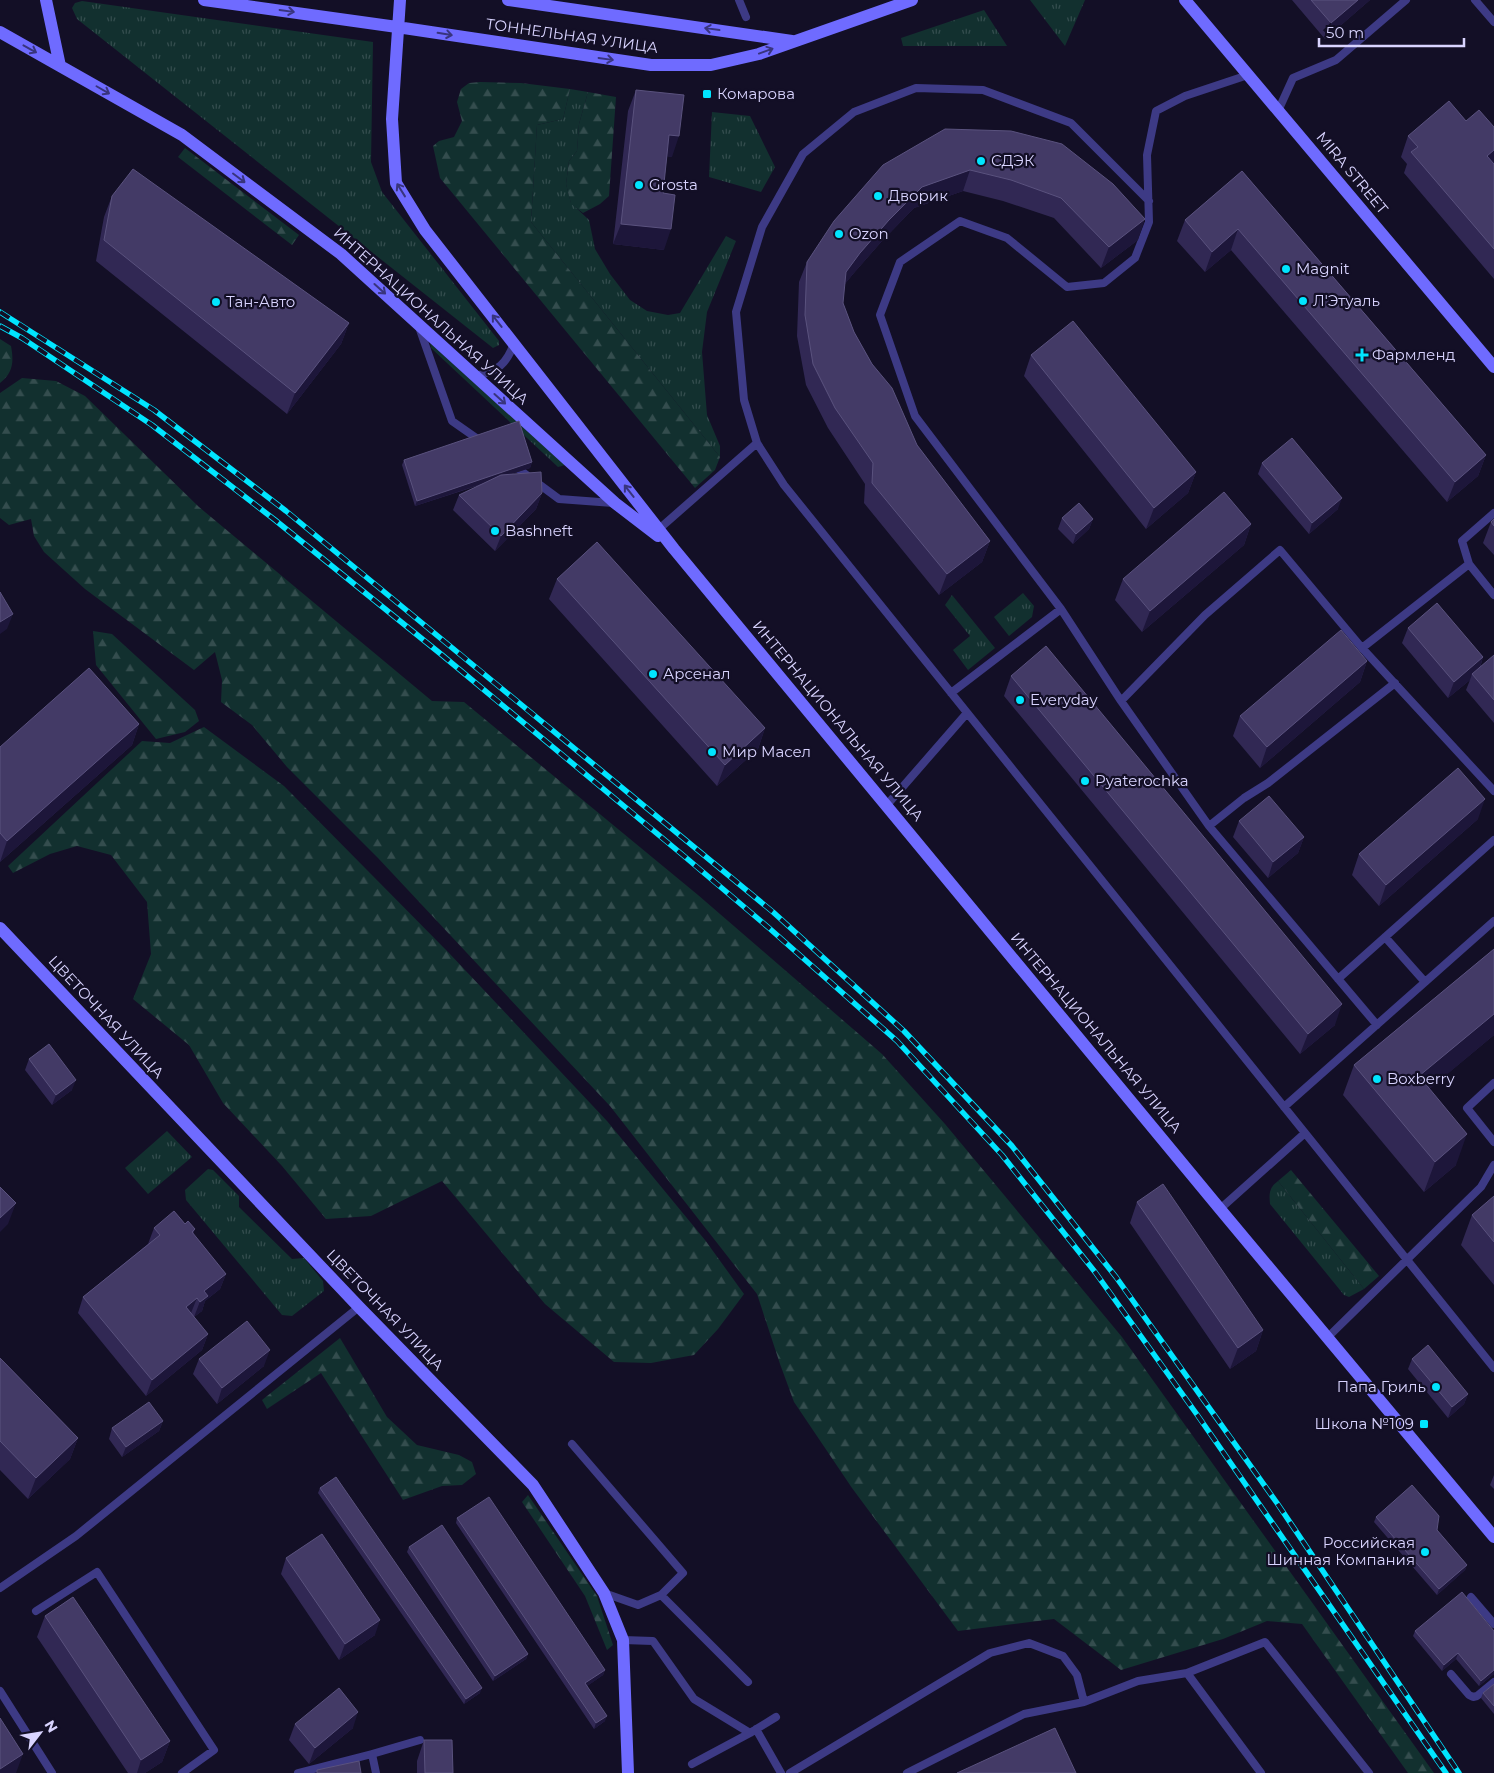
<svg xmlns="http://www.w3.org/2000/svg" width="1494" height="1773" font-family="Montserrat,sans-serif">
<defs>
<pattern id="grass-tufts" width="24" height="20" patternUnits="userSpaceOnUse" patternTransform="scale(1.25)"><rect width="24" height="20" fill="#12302f"/><path d="M3 7l-1-3M5 7V3M7 7l1-3M15 17l-1-3M17 17v-4M19 17l1-3" fill="none" stroke="#344d4e"/></pattern>
<pattern id="forest-firs" width="22" height="20" patternUnits="userSpaceOnUse" patternTransform="scale(1.25)"><rect width="22" height="20" fill="#12302f"/><path d="M5 1l3.5 6h-7zM16 11l3.5 6h-7z" fill="#344d4e"/></pattern>
</defs>
<rect width="100%" height="100%" fill="#130f26"/>
<path fill="url(#grass-tufts)" d="M1030,0H1085L1065,46Z
M82,1L373,42L371,162L382,192L499,341V345L493,348L77,19L72,8L75,3Z
M984,10L1007,46H903L901,38Z
M570,89L588,92L579,124L577,151L569,161L566,184L571,203L589,220L595,249L610,274L630,300L647,311L668,315L680,313L726,236L736,241L707,312L702,352L707,415L720,446V457L531,222L537,125L563,119Z
M712,112L750,116L775,167L761,192L709,177Z
M430,343L565,465L558,467L431,348Z
M1023,593L1034,606L1032,617L1009,636L994,617Z
M952,595L995,648L968,670L953,650L970,636L945,605Z
M167,1131L192,1157L148,1194L125,1168Z
M208,1169L213,1170L239,1196V1207L292,1259L304,1258L323,1281L324,1291L292,1316L282,1315L186,1200L185,1190Z
M1278,1181L1364,1289L1349,1297L1344,1295L1270,1204C1269,1193 1269,1188 1278,1181Z"/>
<path fill="url(#forest-firs)" d="M480,82L521,83L570,89L563,119L537,125L531,222L720,457L715,470L695,488L440,178L433,146L439,141L454,137L462,121L457,102L461,89L469,83Z
M588,92L616,97L609,196L600,204L583,213L571,204L566,184L569,161L577,151L579,124Z
M185,148L299,235L292,245L178,157Z
M0,339L11,346C14,362 13,373 0,383Z
M22,378L56,381L85,396L199,507L432,701L464,702L698,895L882,1054L945,1124L1122,1337L1434,1773H1408L1302,1624L1267,1621L1223,1639L1121,1670L1054,1619L958,1631L852,1488L794,1402L780,1364L757,1294L610,1106L378,858L287,767L252,725L221,702L222,680L215,652L194,670L85,589L44,552L34,536L31,519L9,525L0,518V393Z
M93,631L112,634L195,710L199,721L185,732L156,739L96,665Z
M204,727L284,786L449,953L607,1121L705,1240L744,1294L718,1329L694,1355L651,1363L614,1362L545,1304L442,1181L371,1216L326,1219L282,1166L223,1103L189,1045L133,999L151,954L147,902L111,855L77,846L50,854L13,873L8,866L142,741L170,743Z
M1291,1170L1379,1276L1364,1289L1278,1181Z
M340,1338L387,1417L417,1445L459,1455L472,1462L476,1474L462,1485L442,1486L403,1500L321,1373L267,1409L262,1400Z
M528,1495L597,1596L613,1645L607,1650L585,1596L522,1502Z"/>
<g fill="none" stroke-linecap="round" stroke-linejoin="round">
<path stroke="#3d3a85" stroke-width="8" d="M739,0L746,17
M1475,0L1494,22
M1248,75L1185,96L1156,111L1147,155L1149,222L1135,258L1104,283L1067,287L1007,238L960,221L900,262L880,315L915,416L1061,609L1121,701L1209,826L1377,1025
M1278,111L1293,78L1336,60L1406,0
M1149,201L1071,123L983,90L916,88L854,112L803,154L762,227L736,312L744,400L757,443L784,485L1494,1368
M419,327L452,421L482,442
M475,376C497,372 507,364 514,343
M513,465L559,499L613,503
M1494,513L1462,541L1469,564L1494,595
M659,529L757,443
M1362,648L1469,564
M951,693L1061,609
M1121,701L1205,615L1280,550L1362,648L1494,791
M886,806L967,713
M1209,826L1244,798L1268,783L1395,683
M1385,937L1425,982
M1338,979L1494,840
M1494,1083L1467,1108L1494,1142
M1284,1107L1494,921
M1220,1209L1305,1133
M1328,1337L1481,1187L1494,1165
M572,1444L683,1573L661,1595L638,1605L604,1593
M0,1588L76,1536L359,1307
M661,1595L748,1682
M1471,1597L1494,1624
M36,1611L97,1572L214,1750L182,1773
M623,1640L653,1641L694,1699L750,1733
M1187,1673L1261,1773
M1451,1674L1469,1695L1473,1697L1477,1696L1494,1682
M0,1691L52,1773
M756,1729L781,1773
M692,1764L750,1733L776,1717
M298,1773L372,1754
M376,1773L372,1754L420,1740
M790,1773L990,1653L1029,1643L1063,1656L1077,1675L1084,1702
M907,1773L1024,1714L1084,1702L1138,1681L1187,1673L1265,1642L1369,1773"/>
<path stroke="#6f6bff" stroke-width="12" d="M46,0L60,66
M204,0L397,27L651,65H711L759,54L912,0
M400,0L392,119L396,183L425,230L674,549L1220,1209L1494,1537
M508,0L792,41
M1185,0L1494,367
M0,32L182,135L341,254L615,503L658,536
M0,928L359,1307L533,1485L604,1593L623,1640L628,1773"/>
<defs>
<path id="rail" d="M0,312L154,410L286,511L773,912L904,1031L1012,1146L1116,1277L1277,1503L1459,1773
M0,326L22,338L152,425L275,520L442,655L684,856L769,928L897,1041L1002,1155L1095,1272L1198,1416L1446,1773"/>
</defs>
<use href="#rail" stroke="#00e5ff" stroke-width="5.5"/>
<use href="#rail" stroke="#130f26" stroke-width="4" stroke-dasharray="11" stroke-linecap="butt"/>
</g>
<path fill="#312854" d="M1292,0H1370L1325,39Z
M636,90L672,157L667,156L663,193L664,250L613,244L628,111Z
M1466,121L1494,127V279L1404,173L1407,164L1401,157L1408,136Z
M945,129L1138,240L1101,268L1054,218L1003,201L963,191L914,208L882,241L853,274L844,285L843,303L854,332L917,445L990,541L982,562L939,595L864,503L865,484L828,428L806,385L797,336L799,282L807,262Z
M1242,171L1486,455L1478,476L1447,502L1231,250L1205,272L1177,241L1185,220Z
M112,196L349,323L341,344L287,414L96,261L104,217Z
M1031,355L1196,472L1188,493L1146,529L1024,376Z
M404,460L532,462L530,468L512,474L542,493L536,509L495,551L453,510L459,495L480,485L415,506L402,465Z
M1262,463L1338,509L1309,534L1258,474Z
M1062,518L1093,519L1089,529L1073,544L1058,529Z
M1494,519V555L1483,543L1491,522Z
M1251,524L1244,545L1142,632L1115,600L1123,579Z
M557,579L765,728L758,749L717,786L549,599Z
M1408,628L1483,657L1480,668L1494,655V723L1466,690L1470,680L1448,698L1402,643Z
M1367,661L1360,682L1260,768L1233,736L1240,716Z
M1011,676L1335,1025L1300,1054L1004,696Z
M139,724L132,745L0,862V747Z
M1478,819L1379,906L1352,875L1359,854Z
M1239,821L1304,837L1298,853L1268,878L1233,837Z
M1494,949V1035L1429,1089L1456,1165L1424,1192L1343,1095L1354,1065Z
M29,1059L72,1090L52,1105L25,1070Z
M1494,1196V1285L1461,1245L1472,1215Z
M1137,1202L1263,1330L1256,1351L1230,1369L1130,1223Z
M185,1224L195,1229L193,1234L226,1274L220,1289L205,1301L202,1311L194,1317L208,1334L202,1350L146,1396L78,1313L83,1297L148,1244L154,1228Z
M0,1358L78,1438L70,1459L28,1499L0,1470Z
M199,1359L264,1366L217,1404L193,1374Z
M1412,1359L1468,1394L1464,1404L1448,1418L1408,1369Z
M163,1421L159,1431L122,1457L109,1439L112,1428Z
M1494,1475V1489L1490,1485Z
M320,1488L480,1693L464,1704L318,1493Z
M1376,1517L1437,1530L1467,1565L1465,1570L1437,1595L1374,1522Z
M457,1518L605,1670L603,1675L587,1686L605,1721L594,1729L456,1523Z
M409,1547L528,1654L526,1659L493,1681L407,1552Z
M286,1558L375,1635L339,1660L281,1574Z
M45,1616L170,1741L162,1762L145,1773H128L37,1637Z
M1415,1631H1494V1674L1479,1686L1456,1659L1442,1671L1413,1636Z
M1494,1684V1714L1481,1698L1483,1693Z
M295,1724L353,1728L309,1764L289,1740Z
M424,1740L453,1773H417V1761Z"/>
<path fill="#1d163a" d="M1358,0H1370L1325,39L1331,23Z
M669,135L679,136L672,157L661,156Z
M1494,150V164L1487,156Z
M970,170L963,191L914,208L882,241L853,274L838,293L846,272L860,253L889,220L922,187Z
M1145,219L1138,240L1101,268L1109,247Z
M621,224L671,229L664,250L613,244Z
M1238,229L1231,250L1205,272L1212,252Z
M349,323L341,344L287,414L295,393Z
M1486,455L1478,476L1447,502L1455,482Z
M532,462L530,468L415,506L417,501Z
M1196,472L1188,493L1146,529L1154,508Z
M542,493L536,509L495,551L501,536Z
M1342,498L1338,509L1309,534L1312,523Z
M1093,519L1089,529L1073,544L1076,534Z
M1251,524L1244,545L1142,632L1150,611Z
M990,541L982,562L939,595L947,574Z
M13,614L7,629L0,634V622Z
M1483,657L1478,673L1472,674L1470,680L1448,698L1454,682Z
M1367,661L1360,682L1260,768L1267,747Z
M139,724L132,745L0,862L7,841Z
M765,728L758,749L717,786L725,765Z
M1485,799L1478,819L1379,906L1386,885Z
M1304,837L1298,853L1268,878L1273,862Z
M1342,1004L1335,1025L1300,1054L1308,1034Z
M1494,1014V1035L1408,1107L1419,1076Z
M76,1080L72,1090L52,1105L56,1095Z
M1467,1134L1456,1165L1424,1192L1435,1162Z
M16,1203L8,1224L0,1232V1218Z
M226,1274L220,1289L205,1301L202,1311L194,1317L204,1291Z
M197,1298L191,1313L186,1307Z
M1263,1330L1256,1351L1230,1369L1238,1348Z
M208,1334L202,1350L146,1396L152,1380Z
M270,1350L264,1366L217,1404L222,1388Z
M1468,1394L1464,1404L1448,1418L1452,1407Z
M163,1421L159,1431L122,1457L126,1447Z
M78,1438L70,1459L28,1499L36,1478Z
M1467,1565L1465,1570L1437,1595L1439,1589Z
M380,1620L375,1635L339,1660L345,1644Z
M1458,1653L1456,1659L1442,1671L1444,1665Z
M528,1654L526,1659L493,1681L495,1676Z
M605,1670L603,1675L583,1689L585,1683Z
M1494,1670V1674L1479,1686L1481,1681Z
M482,1688L480,1693L464,1704L466,1699Z
M358,1712L353,1728L309,1764L315,1748Z
M607,1716L605,1721L594,1729L596,1723Z
M170,1741L162,1762L145,1773H137L141,1760Z
M23,1754L16,1773H0V1769Z"/>
<path fill="#433a66" stroke="#5a527e" d="M1311,0H1358L1331,23Z
M636,90L684,95L679,136L669,135L663,193L675,195L671,229L621,224Z
M1449,101L1466,121L1479,110L1494,127V150L1487,156L1494,164V249L1411,152L1418,147L1408,136Z
M945,129L1011,131L1062,144L1113,184L1145,219L1109,247L1061,198L1011,180L970,170L922,187L889,220L860,253L846,272L843,303L854,332L872,364L892,388L917,445L990,541L947,574L872,483L873,463L835,408L813,364L805,315L807,262L834,221L883,165Z
M133,169L349,323L295,393L104,240L112,196Z
M1242,171L1486,455L1455,482L1238,229L1212,252L1185,220Z
M1073,321L1196,472L1154,508L1031,355Z
M519,421L532,462L417,501L404,460Z
M1292,438L1342,498L1312,523L1262,463Z
M541,472L542,493L501,536L459,495L501,475Z
M1224,492L1251,524L1150,611L1123,579Z
M1079,503L1093,519L1076,534L1062,518Z
M1494,519V526L1491,522Z
M597,542L765,728L725,765L557,579Z
M0,592L13,614L0,622Z
M1437,603L1483,657L1454,682L1408,628Z
M1341,630L1367,661L1267,747L1240,716Z
M1046,646L1342,1004L1308,1034L1011,676Z
M1494,655V700L1472,674Z
M89,668L139,724L7,841L0,833V747Z
M1458,768L1485,799L1386,885L1359,854Z
M1269,796L1304,837L1273,862L1239,821Z
M1494,949V1014L1419,1076L1467,1134L1435,1162L1354,1065Z
M49,1044L76,1080L56,1095L29,1059Z
M1163,1184L1263,1330L1238,1348L1137,1202Z
M0,1187L16,1203L0,1218Z
M1494,1196V1242L1472,1215Z
M174,1211L185,1224L188,1221L195,1229L192,1232L226,1274L204,1291L208,1296L200,1302L197,1298L186,1307L208,1334L152,1380L83,1297L160,1235L154,1228Z
M247,1321L270,1350L222,1388L199,1359Z
M1428,1345L1468,1394L1452,1407L1412,1359Z
M0,1358L78,1438L36,1478L0,1441Z
M149,1402L163,1421L126,1447L112,1428Z
M336,1477L482,1688L466,1699L320,1488Z
M1412,1485L1439,1516L1437,1530L1467,1565L1439,1589L1376,1517Z
M489,1497L605,1670L585,1683L607,1716L596,1723L457,1518Z
M442,1525L528,1654L495,1676L409,1547Z
M322,1534L380,1620L345,1644L286,1558Z
M1462,1592L1494,1631V1670L1481,1681L1458,1653L1444,1665L1415,1631Z
M73,1597L170,1741L141,1760L45,1616Z
M1494,1684V1706L1483,1693Z
M339,1688L358,1712L315,1748L295,1724Z
M0,1718L23,1754L0,1769Z
M1055,1728L1076,1773H957Z
M424,1740H452L453,1773H425Z
M359,1761L361,1773H317V1770Z"/>
<defs><path id="oneway-shaft" d="M-6 0H5M1.5-3L5.5 0L1.5 3" fill="none" stroke-width="1.6" stroke-linecap="round" stroke-linejoin="round" transform="scale(1.25)"/></defs>
<g stroke="#38347d">
<use href="#oneway-shaft" transform="translate(287 11) rotate(8)"/>
<use href="#oneway-shaft" transform="translate(712 29) rotate(-172)"/>
<use href="#oneway-shaft" transform="translate(445 34) rotate(9)"/>
<use href="#oneway-shaft" transform="translate(30 49) rotate(29)"/>
<use href="#oneway-shaft" transform="translate(766 51) rotate(-20)"/>
<use href="#oneway-shaft" transform="translate(606 59) rotate(8)"/>
<use href="#oneway-shaft" transform="translate(103 90) rotate(30)"/>
<use href="#oneway-shaft" transform="translate(239 178) rotate(37)"/>
<use href="#oneway-shaft" transform="translate(401 190) rotate(-122)"/>
<use href="#oneway-shaft" transform="translate(380 289) rotate(42)"/>
<use href="#oneway-shaft" transform="translate(497 321) rotate(-128)"/>
<use href="#oneway-shaft" transform="translate(500 399) rotate(42)"/>
<use href="#oneway-shaft" transform="translate(629 491) rotate(-128)"/>
</g>
<g fill="#00e5ff" stroke="#130f26" stroke-width="2">
<rect x="702" y="89" width="10" height="10" rx="2.5"/>
<circle cx="981" cy="161" r="5"/>
<circle cx="639" cy="185" r="5"/>
<circle cx="878" cy="196" r="5"/>
<circle cx="839" cy="234" r="5"/>
<circle cx="1286" cy="269" r="5"/>
<circle cx="1303" cy="301" r="5"/>
<circle cx="216" cy="302" r="5"/>
<path d="M1359.5 347.5h5v5h5v5h-5v5h-5v-5h-5v-5h5z"/>
<circle cx="495" cy="531" r="5"/>
<circle cx="653" cy="674" r="5"/>
<circle cx="1020" cy="700" r="5"/>
<circle cx="712" cy="752" r="5"/>
<circle cx="1085" cy="781" r="5"/>
<circle cx="1377" cy="1079" r="5"/>
<circle cx="1436" cy="1387" r="5"/>
<rect x="1419" y="1419" width="10" height="10" rx="2.5"/>
<circle cx="1425" cy="1552" r="5"/>
</g>
<g text-anchor="middle" stroke-width="4.5" stroke-linejoin="round" paint-order="stroke">
<g font-size="15" fill="#d9d4ff" stroke="#130f26">
<text transform="translate(572 36) rotate(8)" y="5">ТОННЕЛЬНАЯ УЛИЦА</text>
<text transform="translate(1352 173) rotate(50)" y="5">MIRA STREET</text>
<text transform="translate(431 316) rotate(42)" y="5">ИНТЕРНАЦИОНАЛЬНАЯ УЛИЦА</text>
<text transform="translate(838 721) rotate(50)" y="5">ИНТЕРНАЦИОНАЛЬНАЯ УЛИЦА</text>
<text transform="translate(106 1017) rotate(47)" y="5">ЦВЕТОЧНАЯ УЛИЦА</text>
<text transform="translate(1096 1033) rotate(50)" y="5">ИНТЕРНАЦИОНАЛЬНАЯ УЛИЦА</text>
<text transform="translate(385 1310) rotate(46)" y="5">ЦВЕТОЧНАЯ УЛИЦА</text>
</g>
<g font-size="15" fill="#d9d4ff" stroke="#130f26" text-anchor="start">
<text x="717" y="99">Комарова</text>
<text x="991" y="166">СДЭК</text>
<text x="649" y="190">Grosta</text>
<text x="888" y="201">Дворик</text>
<text x="849" y="239">Ozon</text>
<text x="1296" y="274">Magnit</text>
<text x="1313" y="306">Л'Этуаль</text>
<text x="226" y="307">Тан-Авто</text>
<text x="1372" y="360">Фармленд</text>
<text x="505" y="536">Bashneft</text>
<text x="663" y="679">Арсенал</text>
<text x="1030" y="705">Everyday</text>
<text x="722" y="757">Мир Масел</text>
<text x="1095" y="786">Pyaterochka</text>
<text x="1387" y="1084">Boxberry</text>
<text x="1426" y="1392" text-anchor="end">Папа Гриль</text>
<text x="1414" y="1429" text-anchor="end">Школа №109</text>
<text x="1415" y="1548" text-anchor="end">Российская<tspan x="1415" dy="17">Шинная Компания</tspan></text>
</g>
</g>
<g transform="translate(40 1733) rotate(59)" stroke="#130f26" stroke-width="4" paint-order="stroke">
<path d="M0-4L9 19L0 12L-9 19Z" fill="#d9d4ff"/>
<text y="-8" font-size="14" font-weight="bold" text-anchor="middle" fill="#d9d4ff">N</text>
</g>
<path d="M1319 38v8h145v-8" fill="none" stroke="#d9d4ff" stroke-width="2.5"/>
<text x="1326" y="38" font-size="15" fill="#d9d4ff" stroke="#130f26" stroke-width="4" paint-order="stroke">50 m</text>
</svg>
